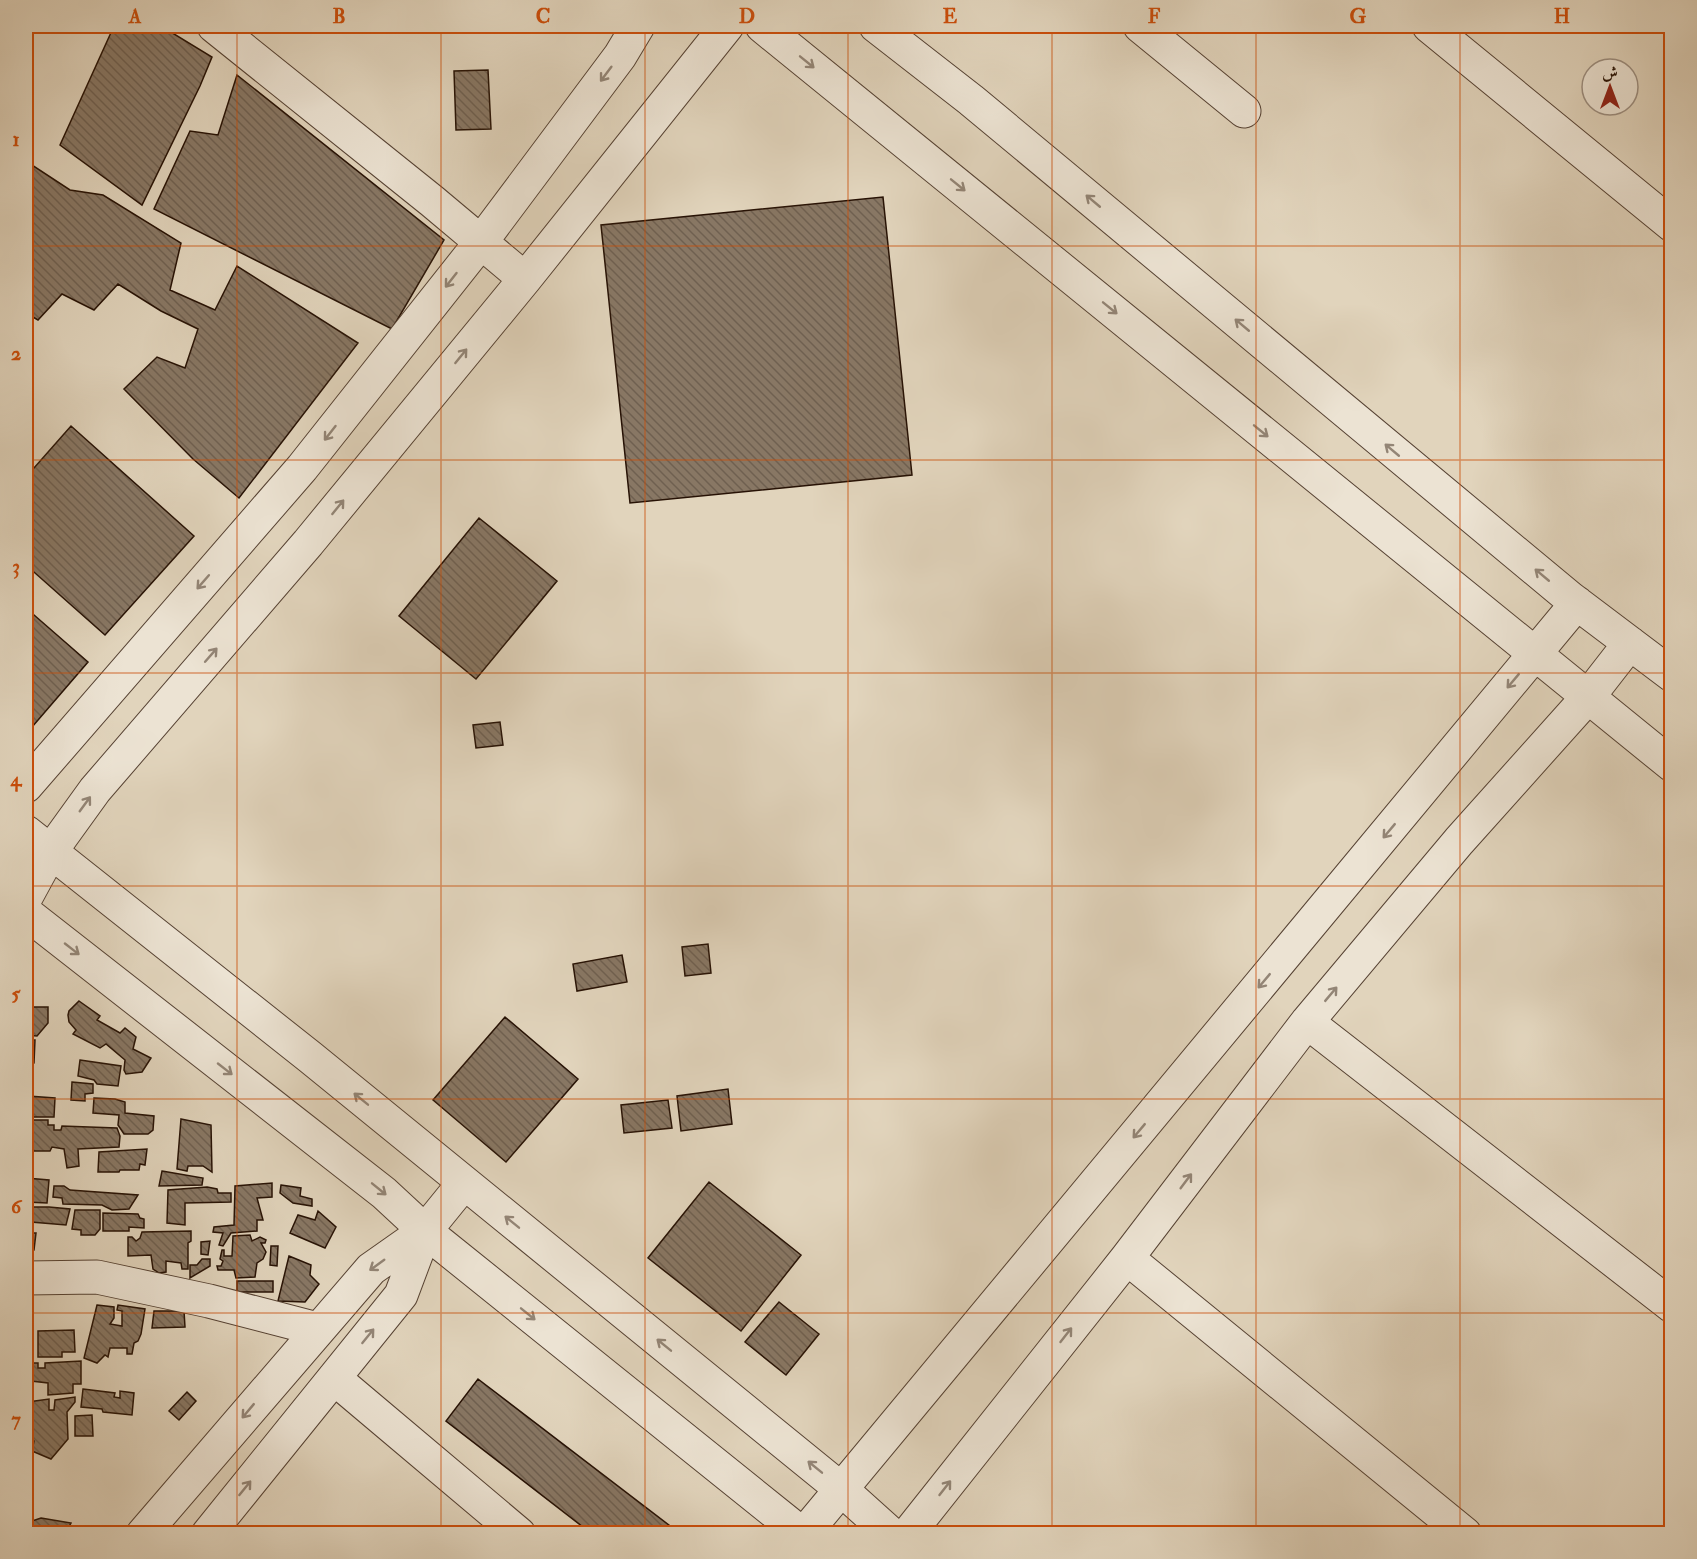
<svg xmlns="http://www.w3.org/2000/svg" width="1697" height="1559" font-family="'IM FELL Double Pica',Amiri,serif">
<defs>
<pattern id="building-back-hatch" width="6" height="6" patternUnits="userSpaceOnUse" patternTransform="scale(1.5)"><rect width="6" height="6" fill="#887764"/><path d="M-1 5l2 2M0 0l6 6M5-1l2 2" fill="none" stroke="#6f6050"/></pattern>
</defs>
<rect width="100%" height="100%" fill="#e1d4bc"/>
<filter id="stains"><feTurbulence type="fractalNoise" baseFrequency=".00333" numOctaves="4"/><feColorMatrix values="0 0 0 0 .2 0 0 0 0 .09 0 0 0 0 .02 0 0 0 .5 -.17"/></filter>
<radialGradient id="worn" r=".72"><stop offset=".6" stop-color="#630" stop-opacity="0"/><stop offset="1" stop-color="#630" stop-opacity=".3"/></radialGradient>
<path fill="url(#building-back-hatch)" stroke="#271205" stroke-width="1.5" d="M114,26H161L212,57L200,86L142,205L60,145Z
M488,70L491,129L456,130L454,71Z
M237,75L444,240L392,329L154,209L190,131L218,135Z
M26,165H32L70,190L103,195L181,243L170,290L215,310L237,266L358,343L239,498L193,459L124,389L157,357L185,368L198,329L161,311L118,284L94,310L62,294L38,320L26,313Z
M883,197L912,475L630,503L601,225Z
M71,426L194,536L105,635L26,565V477Z
M479,518L557,581L476,679L399,616Z
M26,608L88,662L26,734Z
M500,722L503,745L476,748L473,725Z
M708,944L711,973L685,976L682,947Z
M622,955L627,982L577,991L573,964Z
M26,982H30L32,1007H48V1023L37,1036L26,1035Z
M79,1001L100,1016L97,1020L120,1033L125,1028L136,1037L133,1049L151,1058L142,1072L126,1074L124,1070L125,1060L106,1044L100,1048L73,1034L76,1030L69,1022L68,1015L69,1011Z
M505,1017L578,1079L506,1162L433,1100Z
M26,1040H35L34,1063L29,1065L28,1096L55,1098L54,1117H28L27,1105H26Z
M80,1060L121,1066L118,1086L97,1084L94,1080L78,1076Z
M72,1082L93,1084V1093L85,1094V1101L71,1100Z
M728,1089L732,1124L681,1131L677,1096Z
M94,1098L115,1099L125,1102V1113L154,1116L153,1130L148,1134H124L118,1125L119,1115L93,1113Z
M668,1100L672,1128L624,1133L621,1105Z
M181,1119L211,1125L212,1172L203,1166H188L187,1171L177,1169Z
M33,1120H48V1125H54V1130H61L62,1126L117,1128L120,1136L119,1147L78,1149L79,1166L67,1168L64,1149L52,1147L50,1151H33Z
M147,1149L145,1165L140,1164L139,1170H120L119,1172H98L99,1152Z
M162,1171L203,1178L202,1185L159,1186Z
M26,1178L49,1180L47,1203L26,1202Z
M709,1182L801,1255L741,1331L648,1258Z
M272,1183V1197L257,1198L263,1220H257V1231L231,1233L223,1246L219,1245L223,1233L213,1232L214,1227L234,1225L235,1186Z
M281,1185L301,1188L300,1196L312,1199V1206L293,1203L280,1193Z
M54,1186H64L70,1190L138,1195L129,1209L112,1210L102,1205L63,1204L62,1198L53,1197Z
M207,1187L217,1189L218,1193H231V1202L185,1203V1225L167,1223L168,1190Z
M31,1207H49L70,1209L66,1225L31,1222Z
M75,1210H100V1229L95,1235H81V1230L72,1229Z
M318,1211L336,1227L325,1248L290,1233L298,1215L315,1220Z
M103,1213L138,1214L140,1218L144,1219V1228L129,1227V1231H103Z
M191,1231V1241L188,1243V1269H182L181,1263L166,1261V1272L159,1273L153,1269L151,1255L128,1256V1237H132L136,1241L140,1238L142,1232Z
M26,1233H36L34,1250H26Z
M250,1235L252,1241L260,1237L266,1240L265,1243H261L266,1252L263,1259L257,1263L255,1277L236,1278L234,1270H218L217,1266H221L223,1261L220,1259L222,1250H224V1256H232L233,1236Z
M210,1241L208,1255L201,1254V1242Z
M271,1246H278L277,1266L270,1265Z
M289,1256L311,1265L310,1275L319,1284L305,1302L278,1301Z
M202,1259H210V1266L190,1278V1265H197Z
M237,1281H273V1292H237Z
M779,1302L819,1334L786,1375L745,1342Z
M97,1305L114,1307V1318L110,1324L122,1326V1311L117,1310L118,1305L145,1309L141,1334L138,1341L134,1343L132,1354H127V1348H110L108,1357L105,1355L97,1363L84,1358Z
M154,1311H184L185,1327L152,1328Z
M74,1330L75,1352H62V1357H38V1331Z
M81,1361V1384H73V1393L48,1395V1383L31,1381L26,1377V1363H38V1368H45V1363Z
M478,1379L678,1532L677,1534H592L446,1421Z
M83,1389L115,1393L114,1397L120,1398V1391L134,1393L132,1415L103,1412L102,1409L81,1407Z
M187,1392L196,1401L179,1420L169,1411Z
M75,1397V1402L67,1412L68,1439L51,1459L32,1451L34,1441L26,1433V1417L28,1415V1402L49,1399V1410H54L55,1400Z
M92,1415L93,1436H75V1416Z
M41,1518L71,1523L65,1534H26V1523Z"/>
<g fill="none" stroke-linecap="round" stroke-linejoin="round">
<defs>
<path id="street" d="M214,26L432,201L525,279
M762,26L1672,765
M876,26L971,100L1570,598L1672,675
M1140,26L1244,111
M1429,26L1672,225
M26,786L302,468L481,242L620,56L638,26
M26,832L310,1057L841,1489L891,1534
M26,897L51,851L95,790L308,543L525,279L727,26
M26,913L384,1193L425,1231L802,1534
M1307,1022L1672,1306
M1127,1258L1465,1534
M26,1278L97,1277L209,1301L317,1329
M334,1378L519,1534
M143,1534L371,1269L425,1231L464,1183
M208,1534L401,1295L425,1231
M804,1534L1577,603
M908,1534L1127,1258L1307,1022L1459,841L1588,697L1630,643"/>
</defs>
<use href="#street" stroke="#564233" stroke-width="35"/>
<use href="#street" stroke="#ece3d3" stroke-width="33"/>
</g>
<defs><path id="oneway-shaft" d="M-6 0H5M1.5-3L5.5 0L1.5 3" fill="none" stroke-width="1.6" stroke-linecap="round" stroke-linejoin="round" transform="scale(1.5)"/></defs>
<g stroke="#938576">
<use href="#oneway-shaft" transform="translate(807 62) rotate(39)"/>
<use href="#oneway-shaft" transform="translate(606 74) rotate(127)"/>
<use href="#oneway-shaft" transform="translate(958 185) rotate(39)"/>
<use href="#oneway-shaft" transform="translate(1093 201) rotate(-140)"/>
<use href="#oneway-shaft" transform="translate(451 280) rotate(128)"/>
<use href="#oneway-shaft" transform="translate(1110 308) rotate(39)"/>
<use href="#oneway-shaft" transform="translate(1242 325) rotate(-140)"/>
<use href="#oneway-shaft" transform="translate(461 356) rotate(-51)"/>
<use href="#oneway-shaft" transform="translate(1261 431) rotate(39)"/>
<use href="#oneway-shaft" transform="translate(330 433) rotate(128)"/>
<use href="#oneway-shaft" transform="translate(1392 450) rotate(-140)"/>
<use href="#oneway-shaft" transform="translate(338 507) rotate(-51)"/>
<use href="#oneway-shaft" transform="translate(1542 575) rotate(-140)"/>
<use href="#oneway-shaft" transform="translate(203 582) rotate(131)"/>
<use href="#oneway-shaft" transform="translate(211 655) rotate(-49)"/>
<use href="#oneway-shaft" transform="translate(1513 681) rotate(130)"/>
<use href="#oneway-shaft" transform="translate(85 804) rotate(-54)"/>
<use href="#oneway-shaft" transform="translate(1389 831) rotate(130)"/>
<use href="#oneway-shaft" transform="translate(72 949) rotate(38)"/>
<use href="#oneway-shaft" transform="translate(1264 981) rotate(130)"/>
<use href="#oneway-shaft" transform="translate(1331 994) rotate(-50)"/>
<use href="#oneway-shaft" transform="translate(225 1069) rotate(38)"/>
<use href="#oneway-shaft" transform="translate(361 1099) rotate(-141)"/>
<use href="#oneway-shaft" transform="translate(1139 1131) rotate(130)"/>
<use href="#oneway-shaft" transform="translate(1186 1181) rotate(-53)"/>
<use href="#oneway-shaft" transform="translate(379 1189) rotate(39)"/>
<use href="#oneway-shaft" transform="translate(512 1222) rotate(-141)"/>
<use href="#oneway-shaft" transform="translate(377 1265) rotate(144)"/>
<use href="#oneway-shaft" transform="translate(528 1314) rotate(39)"/>
<use href="#oneway-shaft" transform="translate(1066 1335) rotate(-52)"/>
<use href="#oneway-shaft" transform="translate(368 1336) rotate(-51)"/>
<use href="#oneway-shaft" transform="translate(664 1345) rotate(-141)"/>
<use href="#oneway-shaft" transform="translate(248 1411) rotate(130)"/>
<use href="#oneway-shaft" transform="translate(815 1467) rotate(-141)"/>
<use href="#oneway-shaft" transform="translate(245 1488) rotate(-51)"/>
<use href="#oneway-shaft" transform="translate(945 1488) rotate(-52)"/>
</g>
<path fill="none" stroke="#cb4e0b" stroke-width="1.5" stroke-opacity="0.55" d="M237,26V1534M441,26V1534M645,26V1534M848,26V1534M1052,26V1534M1256,26V1534M1460,26V1534M26,246H1672M26,460H1672M26,673H1672M26,886H1672M26,1099H1672M26,1313H1672"/>
<rect width="1697" height="1559" fill="none" stroke="#e1d4bc" stroke-width="66"/>
<g transform="translate(1610 87)"><circle r="28" fill="#ece3d3" stroke="#9d8f81" stroke-width="1.5"/>
<path d="M0-4.5L10 22L0 15L-10 22Z" fill="#8f2418"/>
<text y="-9" font-size="16" font-weight="bold" text-anchor="middle" fill="#271205">ش</text>
</g>
<rect x="33" y="33" width="1631" height="1493" fill="none" stroke="#cb4e0b" stroke-width="2"/>
<g font-size="20" text-anchor="middle" font-weight="bold" fill="#cb4e0b">
<text x="135" y="23">A</text>
<text x="339" y="23">B</text>
<text x="543" y="23">C</text>
<text x="747" y="23">D</text>
<text x="950" y="23">E</text>
<text x="1154" y="23">F</text>
<text x="1358" y="23">G</text>
<text x="1562" y="23">H</text>
<text x="16" y="146">1</text>
<text x="16" y="360">2</text>
<text x="16" y="573">3</text>
<text x="16" y="786">4</text>
<text x="16" y="1000">5</text>
<text x="16" y="1213">6</text>
<text x="16" y="1426">7</text>
</g>
<rect width="100%" height="100%" filter="url(#stains)"/>
<rect width="100%" height="100%" fill="url(#worn)"/>
</svg>
